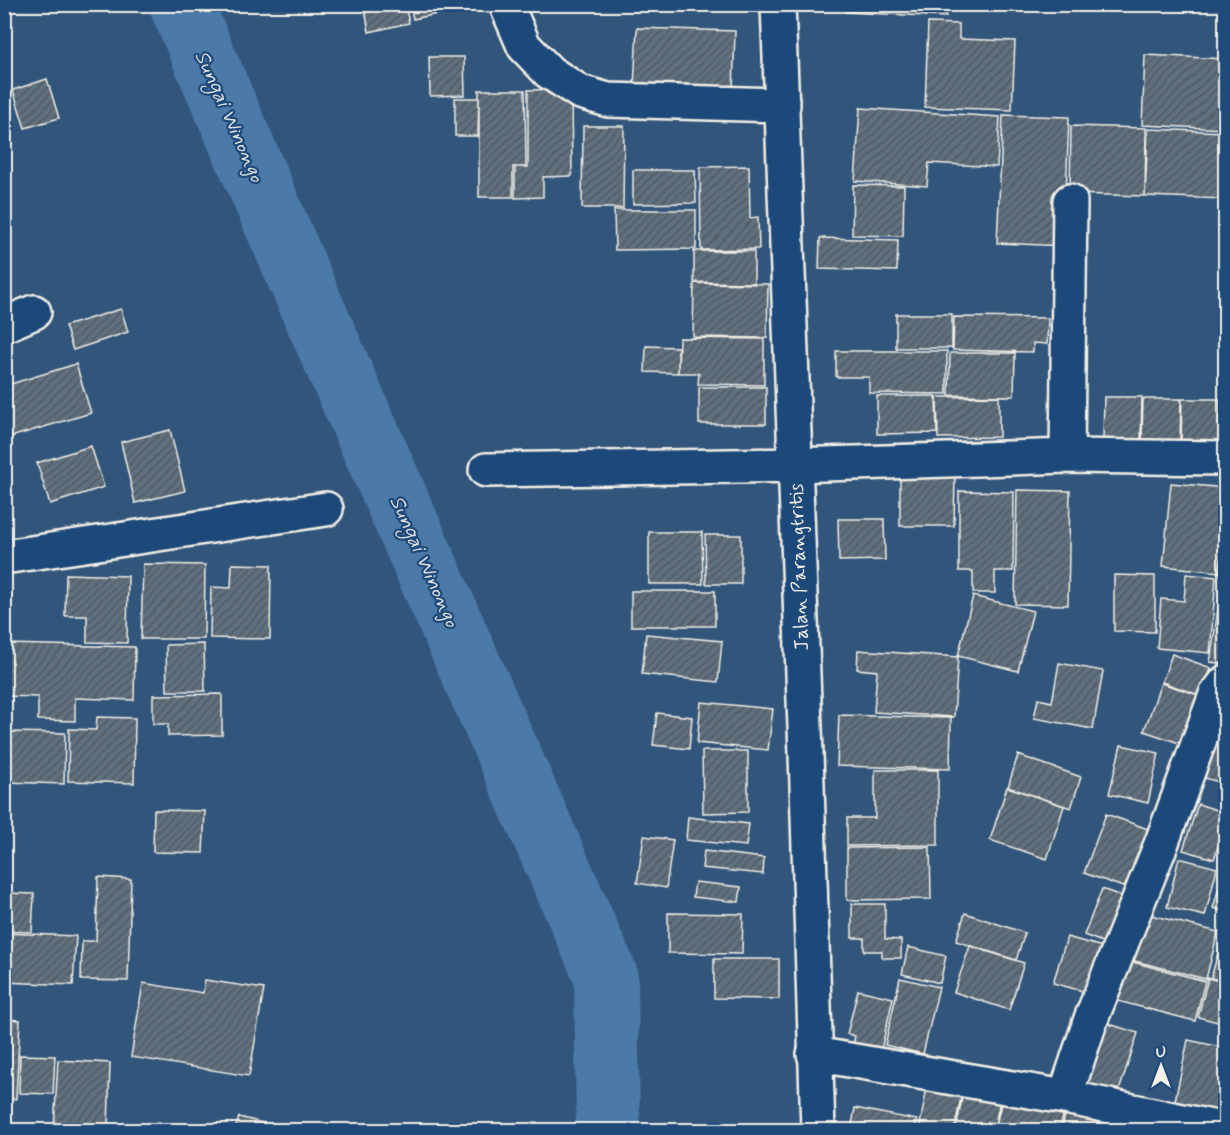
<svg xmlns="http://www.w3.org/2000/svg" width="1230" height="1135" font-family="Mynerve,sans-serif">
<defs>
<pattern id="building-hatch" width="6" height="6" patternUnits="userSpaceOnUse" patternTransform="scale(1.5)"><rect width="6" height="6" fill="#5e6f7e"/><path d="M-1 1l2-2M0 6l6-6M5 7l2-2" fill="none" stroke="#525a5f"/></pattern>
</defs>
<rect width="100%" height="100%" fill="#32557b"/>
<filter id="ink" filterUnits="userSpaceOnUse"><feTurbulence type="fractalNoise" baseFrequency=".0167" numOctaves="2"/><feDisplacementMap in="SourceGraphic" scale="12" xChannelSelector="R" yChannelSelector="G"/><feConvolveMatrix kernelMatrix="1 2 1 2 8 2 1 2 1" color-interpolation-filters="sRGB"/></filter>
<g filter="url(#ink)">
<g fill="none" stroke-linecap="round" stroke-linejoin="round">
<path stroke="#4b7aa8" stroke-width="64" d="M181,4L315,314L606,976L608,1130"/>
</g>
<path fill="url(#building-hatch)" stroke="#f4f1e8" stroke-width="1.5" d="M364,4H405L409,23L369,32Z
M410,4H475L476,6L413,19Z
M846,4H947L946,17L846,12Z
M928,23L959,24V39L1015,41L1012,110L925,107Z
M637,28L735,31L733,91L634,88Z
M1145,55L1226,59V129L1142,125Z
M429,57H464L465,95L430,96Z
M47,79L59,118L25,128L13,90Z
M571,89L572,176L543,177V197L515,198V167H528V90Z
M479,90H525L526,167H513V197H479Z
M455,98H479L478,136H455Z
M860,108L1000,117L997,167L929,163L927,186L855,181Z
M1003,115L1069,117L1064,246L997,243Z
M583,126H624L623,208H582Z
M1071,126L1146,128L1145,196L1070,194Z
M1148,129L1226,132V199L1145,196Z
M749,166L750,218L758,217L759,249L701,250L700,167Z
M633,170H695L696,203L633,204Z
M853,185L904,186L903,236L852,235Z
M614,210H696V249L615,250Z
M820,238L898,240L897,271L819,269Z
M694,251H754V283L694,282Z
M694,283L768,284L767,338L693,337Z
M121,309L128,332L73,350L65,326Z
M896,314H952V348H896Z
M954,317L1048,318L1047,344L1033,343V352L953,350Z
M679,338L764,339V385L698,384L699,373H678Z
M646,346L678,347V373L645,372Z
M836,351H947V394L869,393V377H836Z
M950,353H1015L1014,396L949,395Z
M76,364L91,413L4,439V386Z
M699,387H766V424H699Z
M877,396H936L937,433L877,434Z
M999,396V437L938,438L937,397Z
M1104,397H1142L1141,439H1103Z
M1143,399H1181L1180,443L1142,442Z
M1182,399H1220V443L1181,442Z
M1221,399H1226V442H1220Z
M170,430L185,491L135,503L121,442Z
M91,446L104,487L50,504L37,463Z
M900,474L955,475L954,526H900Z
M1171,483L1226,488V512L1219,572L1163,566Z
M1017,490L1070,491L1068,605L1015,604Z
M959,491L1014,492L1013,571H995V593H973V571H959Z
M838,519H884L885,560L839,561Z
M1226,531V576L1220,575Z
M649,532H702L703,584H649Z
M705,535H741V584H706Z
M143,564L205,565L204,639H141Z
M232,564L271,565L270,639L210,638L211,587L231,588Z
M66,574L128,576L127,643L87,642V616H65Z
M1186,574L1216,577L1210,653L1157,648L1161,599L1184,601Z
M1114,575L1155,576V632L1114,631Z
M1223,577L1226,578V664L1210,662Z
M631,591H715V626H631Z
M973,596L1033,611L1018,671L958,656Z
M646,634L722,641L718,682L642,674Z
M4,644L135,647L134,700L75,698V721L38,720V697L4,696Z
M204,644L205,691H167L166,645Z
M858,650L958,657L954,717L874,712L877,671L857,669Z
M1172,654L1211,668L1202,696L1162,682Z
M1059,663L1103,671L1093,729L1034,718L1038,699L1052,702Z
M1161,683L1202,696L1185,745L1144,731Z
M222,694V735L168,736V724H153V695Z
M701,702L773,709L768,750L697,743Z
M657,713L692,717L689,749L653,745Z
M839,715L951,718L950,769L837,766Z
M97,717L135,718L134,783L68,781L69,729L96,730Z
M4,732L65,733L64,784L4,782Z
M1211,738L1226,743V784L1198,776Z
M1121,745L1159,753L1148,803L1109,794Z
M702,751H748V812L703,813Z
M1018,755L1081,777L1071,808L1008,787Z
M875,770H938V845L847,846V818H875Z
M1007,787L1064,806L1047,859L990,840Z
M1198,804L1226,813V822L1214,859L1183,850Z
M154,810L205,811L203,853L153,852Z
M1106,814L1159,833L1137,892L1084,873Z
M688,817L749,824L746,846L686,840Z
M644,836L673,840L666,888L637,883Z
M930,847L931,899L847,900V848Z
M704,851L764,858L763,874L702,868Z
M1179,858L1217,868L1205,916L1167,907Z
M1224,871L1226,872V912L1213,908Z
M98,877L131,879L128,981L81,980L82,941H96Z
M695,882L741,887L739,902L693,897Z
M1102,889L1137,902L1120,949L1084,935Z
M4,893L34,894L32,932L4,931Z
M852,904H885V939L901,940V958H882V951H864V938H852Z
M1135,911L1218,932L1206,979L1123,958Z
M668,913L743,914L742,954L668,953Z
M965,913L1025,933L1016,960L956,941Z
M1226,925V982L1211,978Z
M4,933L76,936L73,985L4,982Z
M1067,937L1113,950L1090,993L1053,983Z
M970,946L1024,963L1009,1010L954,992Z
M908,947L946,956L940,983L902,974Z
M714,959H779V999L714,998Z
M1121,959L1205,981L1195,1021L1110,999Z
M900,978L939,987L923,1054L885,1045Z
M1208,978L1226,983V1024L1198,1017Z
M205,980L264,989L249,1076L131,1057L143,983L203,993Z
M858,990L893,998L881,1050L853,1044L855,1036L847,1034Z
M4,1019L20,1020L16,1099H6V1112Z
M1096,1020L1138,1033L1115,1103L1072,1090Z
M1188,1040L1226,1048V1073L1216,1118L1173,1110Z
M20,1055L55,1056L53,1094L19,1093Z
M58,1060L110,1063L108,1130L54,1129Z
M1226,1084V1112L1220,1111Z
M927,1087L962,1093L954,1130H919Z
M963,1093L1000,1100L994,1130H956Z
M1002,1099L1064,1111L1060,1130H995Z
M855,1108L917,1120L915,1130H851Z
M1065,1114L1123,1125L1121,1130H1062Z
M239,1117L279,1127L278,1130H235Z
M397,1124L421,1130H395Z
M1124,1126L1147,1130H1123Z"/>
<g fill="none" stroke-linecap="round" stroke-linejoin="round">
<defs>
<path id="street" d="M506,4L524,46L549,72L580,92L608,100L783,105
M4,325L34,312
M1067,456L1070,201
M486,470L794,465L1067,456L1226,458
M4,557L326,509
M814,1054L1065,1097L1226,1130
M1065,1097L1091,1019L1162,842L1216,695L1226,682"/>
<path id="primary" d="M778,4L806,754L818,1130"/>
</defs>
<use href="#street" stroke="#f4f1e8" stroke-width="38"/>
<use href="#primary" stroke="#f4f1e8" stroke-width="38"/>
<use href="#street" stroke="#1f4a7a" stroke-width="33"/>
<use href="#primary" stroke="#1f4a7a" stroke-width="33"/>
</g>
</g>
<g text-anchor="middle" stroke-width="4.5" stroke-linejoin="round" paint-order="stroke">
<g font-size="20" fill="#f4f1e8" stroke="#1f4a7a">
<text transform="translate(798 567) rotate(-92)" y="7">Jalan Parangtritis</text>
</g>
<g font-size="21" font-style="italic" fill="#dbdfde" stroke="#1f4a7a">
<text transform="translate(230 116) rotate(66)" y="7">Sungai Winongo</text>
<text transform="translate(425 561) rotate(66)" y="7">Sungai Winongo</text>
</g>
</g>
<rect width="1230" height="1135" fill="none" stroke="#1f4a7a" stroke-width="24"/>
<rect x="12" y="12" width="1206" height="1111" fill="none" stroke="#f4f1e8" stroke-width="2" filter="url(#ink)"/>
<g transform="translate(1161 1066)" stroke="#1f4a7a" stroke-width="4.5" paint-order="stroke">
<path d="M0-4.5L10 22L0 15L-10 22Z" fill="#f4f1e8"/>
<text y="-9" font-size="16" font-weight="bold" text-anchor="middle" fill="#f4f1e8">U</text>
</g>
</svg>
